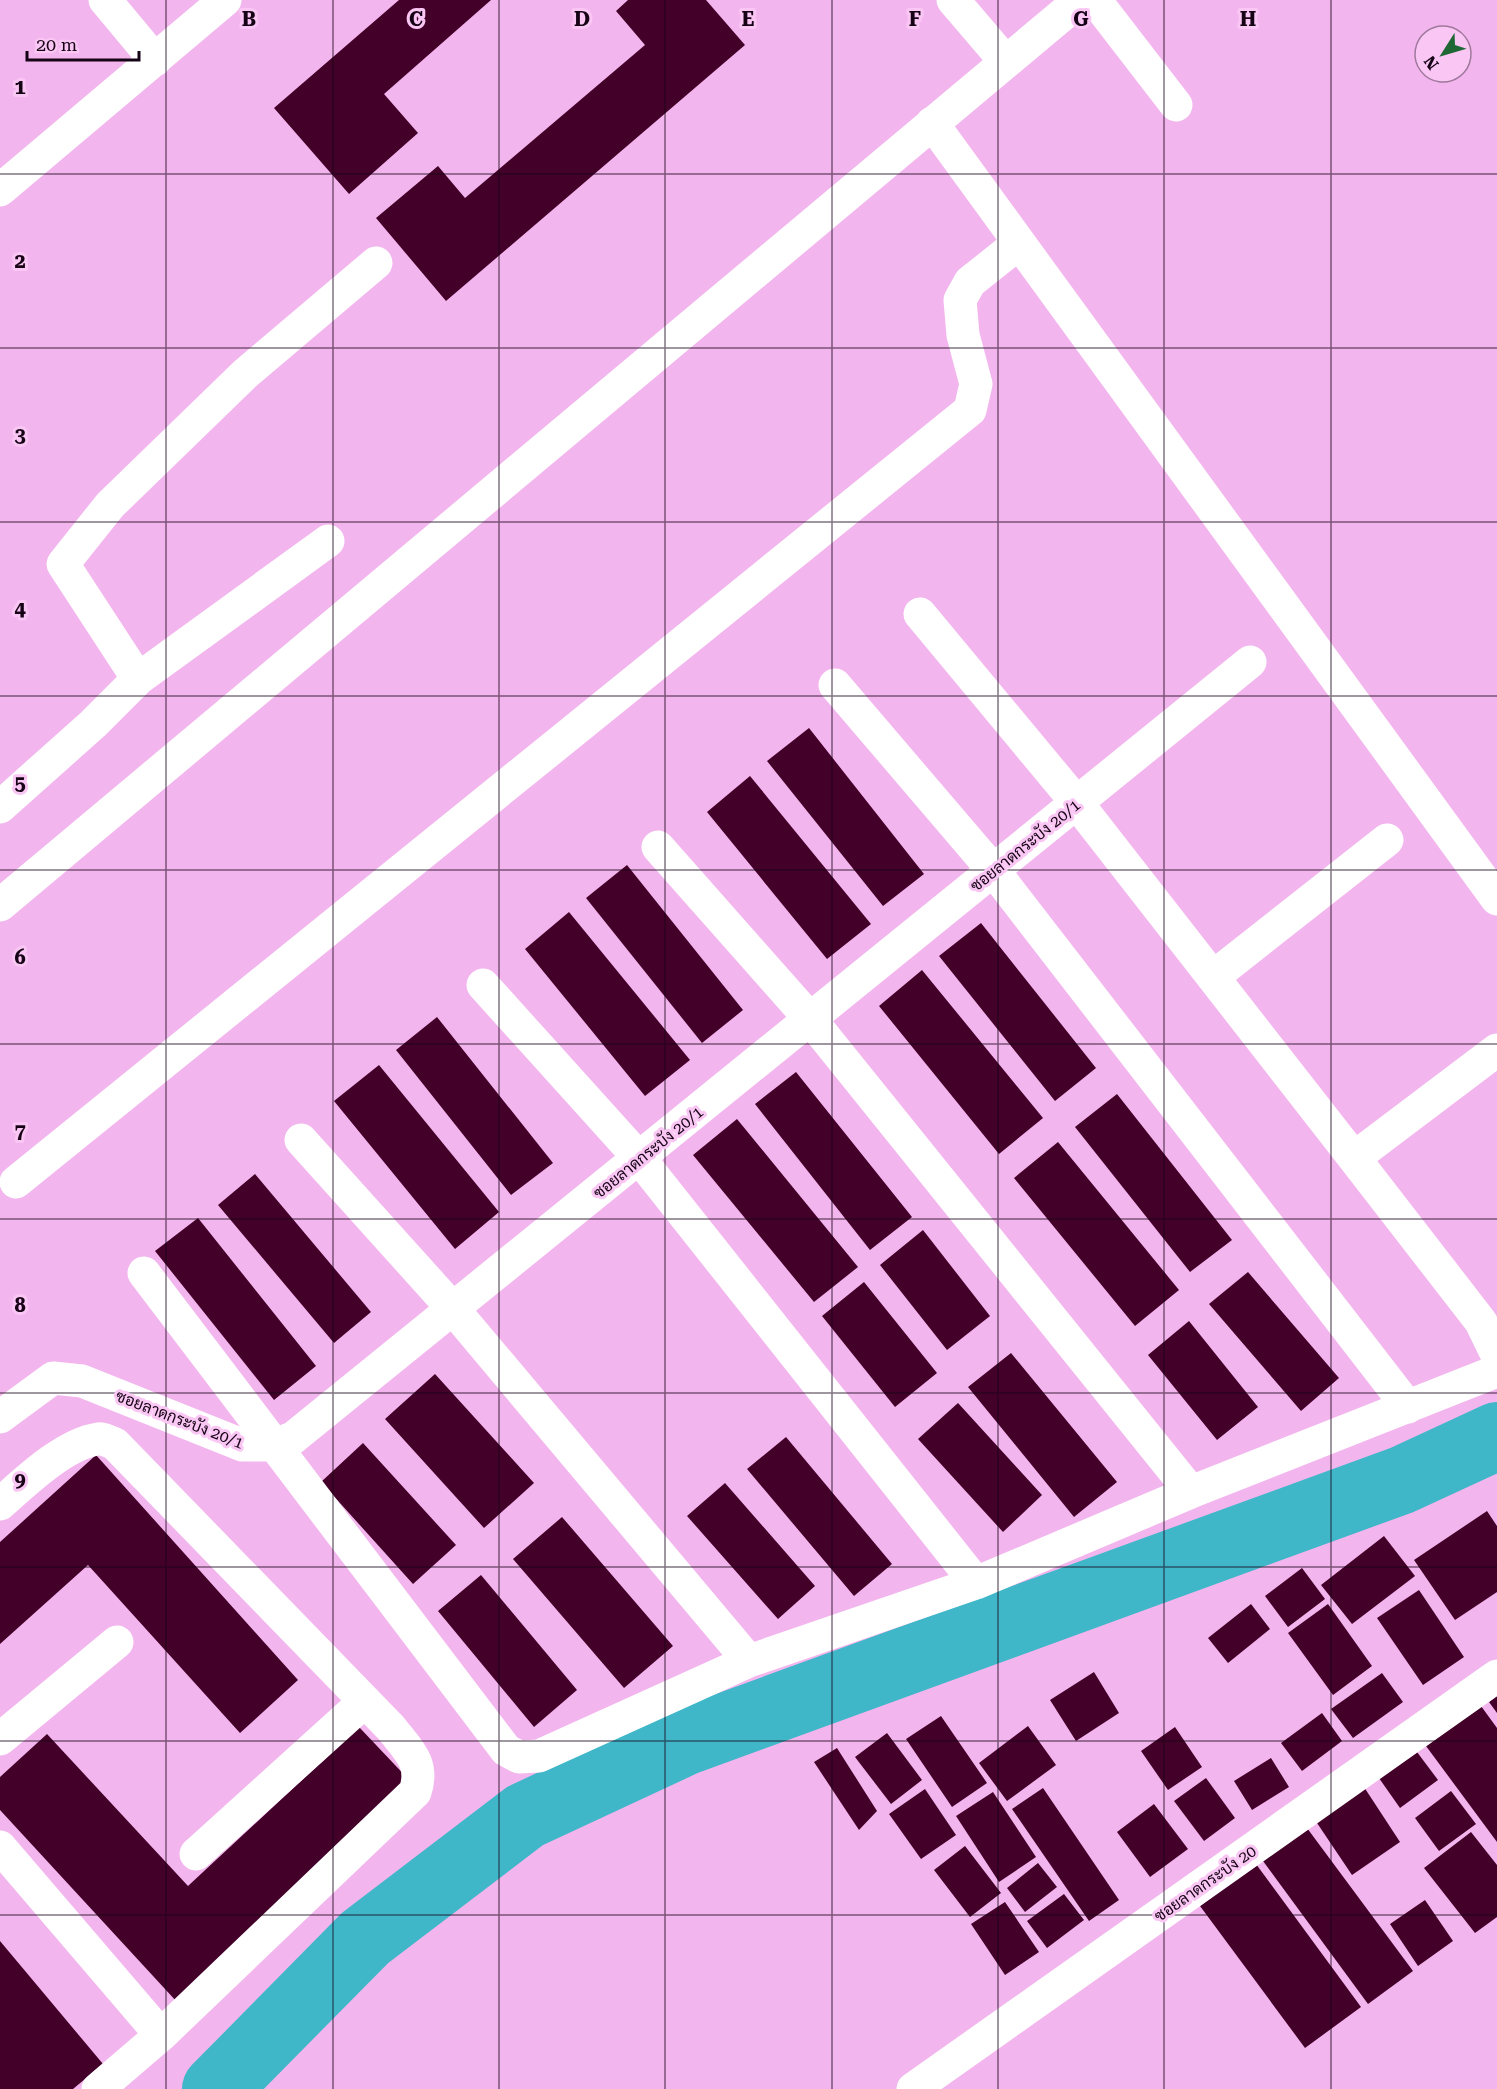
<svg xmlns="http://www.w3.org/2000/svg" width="1497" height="2089" font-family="'Roboto Serif',Sarabun,serif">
<rect width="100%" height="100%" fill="#f3b5ed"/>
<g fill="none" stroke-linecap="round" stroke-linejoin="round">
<path stroke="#3fb7c9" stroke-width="68" d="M216,2089L365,1938L525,1816L686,1741L1402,1480L1497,1436"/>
</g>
<path fill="#430029" d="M399,0H491L384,94L418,133L349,194L274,108Z
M628,0H706L745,45L446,301L376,218L438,166L465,198L645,45L616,11Z
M809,728L924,874L883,906L767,761Z
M750,776L871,924L827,959L707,812Z
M627,865L743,1010L702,1043L586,898Z
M569,912L690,1060L645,1096L525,949Z
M981,923L1096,1068L1055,1101L939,956Z
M922,970L1043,1118L999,1154L879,1006Z
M437,1017L553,1163L511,1195L396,1050Z
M379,1065L499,1212L455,1249L334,1101Z
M796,1072L912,1217L870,1250L755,1104Z
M1117,1094L1232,1240L1190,1272L1075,1127Z
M737,1119L858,1267L814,1302L693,1155Z
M1058,1142L1179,1290L1135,1326L1014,1178Z
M255,1174L371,1312L334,1343L218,1205Z
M198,1218L316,1366L274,1400L155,1251Z
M923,1230L990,1316L947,1350L880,1265Z
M1248,1272L1339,1378L1301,1411L1209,1304Z
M864,1282L937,1373L895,1407L822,1316Z
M1189,1321L1258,1407L1217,1440L1148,1355Z
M1011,1353L1117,1482L1074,1517L968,1387Z
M435,1374L534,1483L484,1528L385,1419Z
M958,1403L1042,1495L1003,1532L918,1439Z
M786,1437L892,1564L854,1596L747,1469Z
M363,1443L456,1545L413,1584L321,1482Z
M96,1455L298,1680L240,1733L88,1565L0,1644V1542Z
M725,1483L815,1586L778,1619L687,1516Z
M1487,1511L1497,1526V1592L1455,1620L1414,1560Z
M562,1517L673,1646L624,1688L513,1559Z
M1384,1536L1415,1576L1352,1624L1321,1585Z
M1302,1568L1325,1599L1288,1627L1265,1596Z
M481,1575L577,1690L534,1727L438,1611Z
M1419,1590L1464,1657L1423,1685L1377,1618Z
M1251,1604L1270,1629L1228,1663L1208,1638Z
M1328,1604L1372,1666L1333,1695L1288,1633Z
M1094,1672L1119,1713L1076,1741L1050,1700Z
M1382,1673L1403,1702L1353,1738L1331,1709Z
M1497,1696V1713L1489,1702Z
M1481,1706L1497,1728V1842L1426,1746Z
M1322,1713L1342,1741L1302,1771L1281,1743Z
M941,1716L987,1783L952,1807L906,1739Z
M1028,1726L1056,1765L1007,1801L979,1763Z
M359,1727L413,1784L177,2002L0,1810V1777L47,1734L188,1886Z
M1175,1727L1202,1767L1168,1790L1141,1751Z
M887,1733L922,1780L891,1804L855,1757Z
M1411,1744L1438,1780L1400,1808L1374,1771Z
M837,1748L877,1811L859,1830L814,1762Z
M1271,1758L1289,1787L1252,1810L1234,1781Z
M1206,1778L1235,1818L1204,1841L1174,1801Z
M1364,1787L1400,1842L1352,1875L1315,1820Z
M1043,1788L1119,1900L1089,1921L1012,1809Z
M925,1789L956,1835L921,1859L889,1814Z
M1451,1791L1476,1824L1439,1851L1415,1818Z
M993,1792L1036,1857L999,1882L956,1816Z
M1154,1804L1188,1849L1150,1877L1117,1832Z
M1307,1828L1413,1971L1368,2004L1263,1861Z
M1471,1832L1497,1865V1917L1475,1933L1424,1868Z
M965,1846L1001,1893L970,1917L934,1870Z
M1038,1863L1057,1887L1025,1912L1007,1888Z
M1256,1864L1361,2007L1305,2048L1200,1906Z
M1064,1894L1084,1920L1047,1948L1027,1921Z
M1425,1900L1453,1941L1418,1966L1390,1924Z
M1005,1902L1039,1952L1005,1975L971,1924Z
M0,1941L103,2064L73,2089H0Z"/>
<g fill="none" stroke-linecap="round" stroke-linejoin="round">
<path stroke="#fff" stroke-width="33" d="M105,0L155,60
M953,0L1006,62
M1095,0L1176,105
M932,123L1497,899
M0,190L225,0
M920,614L1077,803L1354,1158L1481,1322L1497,1355
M138,679L328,541
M835,685L993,870L1408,1407
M0,807L93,724L138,679L63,564L110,505L245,374L376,263
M658,847L811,1020L1191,1492
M0,905L1080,0
M1213,977L1387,840
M483,985L640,1159L976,1583
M301,1140L454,1310L749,1661
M1354,1158L1497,1050
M16,1182L970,410L976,384L963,335L960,300L970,282L1019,243
M144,1273L506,1750L519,1757L539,1756L749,1661L976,1583L1191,1492L1497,1371
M0,1417L53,1378L82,1381L242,1445H275L293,1438L1250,662
M0,1504C25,1482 64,1444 98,1439C103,1438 110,1442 115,1444L391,1728C408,1750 425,1763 415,1792L161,2035L98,2089
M0,1739L117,1642
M0,1847L161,2035
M196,1854L365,1701
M913,2089L1497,1676"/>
</g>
<path fill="none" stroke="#170316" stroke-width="1.5" stroke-opacity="0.55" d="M166,0V2089M333,0V2089M499,0V2089M665,0V2089M832,0V2089M998,0V2089M1164,0V2089M1331,0V2089M0,174H1497M0,348H1497M0,522H1497M0,696H1497M0,870H1497M0,1044H1497M0,1219H1497M0,1393H1497M0,1567H1497M0,1741H1497M0,1915H1497"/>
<g text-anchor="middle" stroke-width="6" stroke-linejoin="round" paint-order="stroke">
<g font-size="16" fill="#170316" stroke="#fac7f4">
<text transform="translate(1025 845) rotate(-39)" y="6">ซอยลาดกระบัง 20/1</text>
<text transform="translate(648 1152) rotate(-39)" y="6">ซอยลาดกระบัง 20/1</text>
<text transform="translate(180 1419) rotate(21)" y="6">ซอยลาดกระบัง 20/1</text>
<text transform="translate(1205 1883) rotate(-35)" y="6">ซอยลาดกระบัง 20</text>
</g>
</g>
<g font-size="20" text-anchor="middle" font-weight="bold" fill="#170316" stroke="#fac7f4" stroke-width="6" stroke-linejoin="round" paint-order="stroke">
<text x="249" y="26">B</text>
<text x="416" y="26">C</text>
<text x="582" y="26">D</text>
<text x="748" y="26">E</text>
<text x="915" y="26">F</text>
<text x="1081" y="26">G</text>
<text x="1248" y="26">H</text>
<text x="20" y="94">1</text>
<text x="20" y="268">2</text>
<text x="20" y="442">3</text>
<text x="20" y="616">4</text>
<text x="20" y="790">5</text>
<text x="20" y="964">6</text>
<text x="20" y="1138">7</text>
<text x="20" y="1312">8</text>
<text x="20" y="1487">9</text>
</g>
<g transform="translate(1443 54) rotate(233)"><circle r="28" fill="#fac7f4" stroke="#9f799b" stroke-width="1.5"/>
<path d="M0-4.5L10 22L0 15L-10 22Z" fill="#1f6835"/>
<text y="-9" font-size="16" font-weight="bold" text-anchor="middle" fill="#170316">N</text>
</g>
<path d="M27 51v9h112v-9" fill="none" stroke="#170316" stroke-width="3"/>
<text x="36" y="51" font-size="18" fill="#170316" stroke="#fac7f4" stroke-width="4.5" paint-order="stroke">20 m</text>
</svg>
